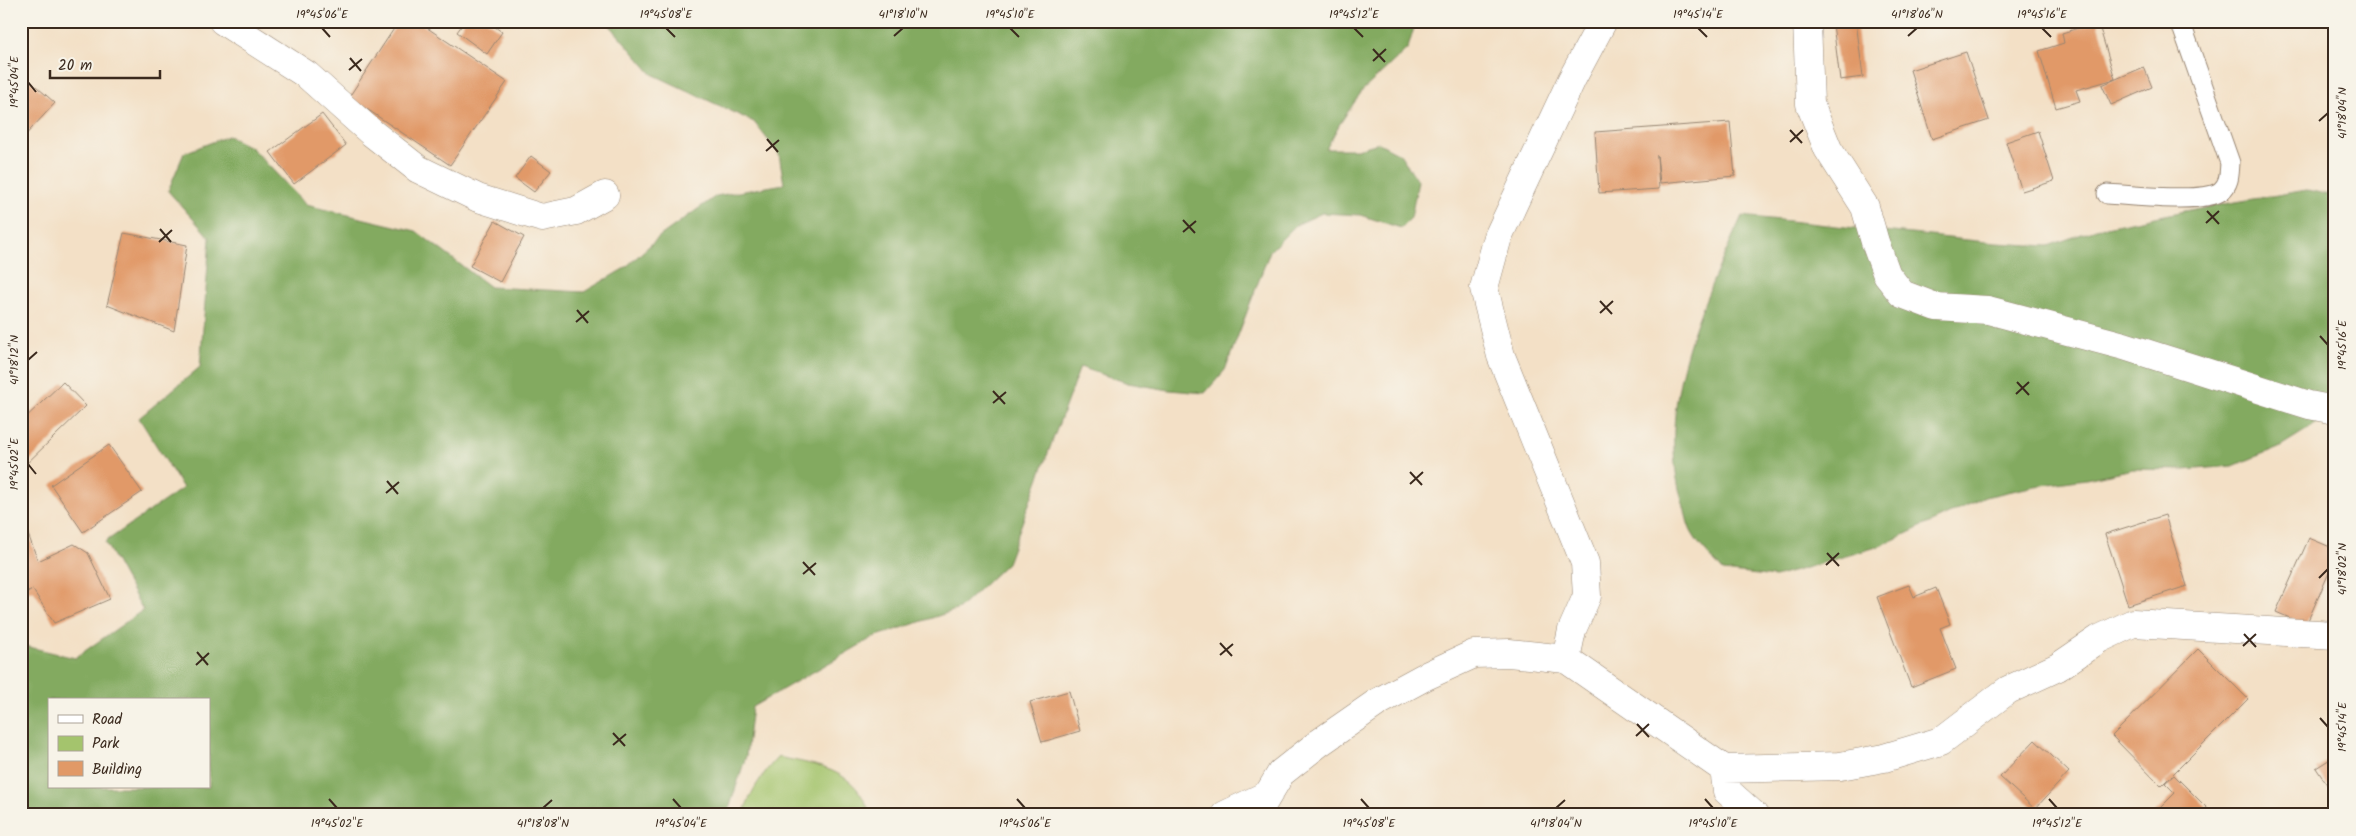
<svg xmlns="http://www.w3.org/2000/svg" width="2356" height="836" font-family="Kalam,sans-serif">
<rect width="100%" height="100%" fill="#f7f3e8"/>
<filter id="ink" filterUnits="userSpaceOnUse"><feTurbulence type="fractalNoise" baseFrequency=".02" numOctaves="2"/><feDisplacementMap in="SourceGraphic" scale="10" xChannelSelector="R" yChannelSelector="G"/><feConvolveMatrix kernelMatrix="1 2 1 2 8 2 1 2 1" color-interpolation-filters="sRGB"/></filter>
<filter id="wash" filterUnits="userSpaceOnUse"><feTurbulence type="fractalNoise" baseFrequency=".0096" numOctaves="4" result="noise"/><feDisplacementMap in="SourceGraphic" scale="20" xChannelSelector="R" yChannelSelector="G"/><feGaussianBlur stdDeviation="1.12" result="paint"/><feColorMatrix in="noise" values="0 0 0 0 0 0 0 0 0 0 0 0 0 0 0 0 0 1.4 0 .05"/><feComposite in="paint" operator="in"/></filter>
<g filter="url(#wash)">
<rect width="100%" height="100%" fill="#f3e0c6"/>
<path fill="#a4c46d" stroke="#707746" d="M778,757C809,764 848,767 864,800C867,805 869,809 869,815H743C750,792 762,774 778,757Z"/>
<path fill="#83aa60" stroke="#5f6a3f" fill-rule="evenodd" d="M606,21H1416L1408,48L1362,91L1339,125L1326,149H1357L1379,143L1400,154L1418,181L1411,218L1401,228L1360,215L1322,213L1296,225L1270,251L1225,370L1205,393L1169,390L1128,383L1080,367L1007,563L959,609L874,637L752,707L746,756L727,815H21V645L75,658L143,610L105,542L183,488L139,418L200,367L210,238L168,191L184,153L228,136L252,148L306,205L416,231L490,287L584,292L625,268L660,236L716,196L784,184L779,154L754,122L652,74ZM49,700H209V787H49Z
M2307,190L2335,196V412L2279,447L2233,466L2184,470L2133,469L2086,479L2035,486L1985,497L1880,546L1775,577L1723,571C1713,559 1699,546 1692,533C1687,524 1686,513 1683,504C1653,406 1702,304 1742,216L1996,243L2048,246L2096,229L2200,208Z"/>
<g id="blocks">
<path fill="#e19967" d="M399,21H417L507,82L450,165L349,97Z
M465,21H487L502,32L487,54L457,32Z
M1856,21L1863,77L1840,80L1833,24Z
M2098,22L2115,79L2076,90L2080,101L2056,108L2039,51L2064,43L2062,33Z
M1966,52L1989,120L1932,139L1910,70Z
M2144,67L2152,87L2111,105L2102,85Z
M29,80L55,103L21,140V89Z
M322,114L346,145L294,184L270,152Z
M1730,122L1735,176L1660,183L1657,155L1659,189L1599,193L1595,132Z
M2038,131L2054,181L2022,191L2006,142Z
M531,156L551,171L534,192L515,178Z
M495,221L524,237L500,282L470,266Z
M124,233L187,245L174,331L107,305Z
M63,382L86,406L21,469V422Z
M109,445L142,492L83,532L51,485Z
M2165,515L2187,586L2128,605L2105,534Z
M25,526L38,561L74,544L88,553L110,599L54,623L33,590L21,594V527Z
M2309,538L2335,549V559L2306,625L2276,612Z
M1909,585L1914,597L1936,588L1950,624L1940,628L1956,669L1911,687L1877,597Z
M2198,649L2248,699L2161,786L2112,736Z
M1069,691L1080,731L1042,742L1030,702Z
M2035,740L2069,772L2035,809L2000,777Z
M2335,756V782L2328,786L2316,768Z
M2174,775L2214,815H2153L2175,793L2165,783Z"/>
</g>
</g>
<g filter="url(#ink)">
<use href="#blocks" fill-opacity="0" stroke="#978572" stroke-width="1"/>
<g fill="none" stroke-linecap="round" stroke-linejoin="round">
<defs>
<path id="service" d="M2107,194C2130,195 2205,204 2221,191C2230,183 2229,174 2230,163L2180,21"/>
<path id="minor" d="M223,21L307,75L372,133L418,169L478,198L542,218L576,211L605,195
M1807,21L1810,104L1828,149L1865,207L1875,242L1887,275L1902,294L1936,307L1988,310L2124,346L2309,405L2335,410
M1566,659L1572,630L1587,596L1585,563L1501,356L1484,288L1498,237L1572,79L1603,21
M1724,769L1727,791L1754,815
M1225,815L1267,795
M1256,815L1281,773L1319,743L1378,702L1426,676L1474,654L1509,653L1566,659L1724,769L1840,766L1884,758L1941,741L2008,690L2058,667L2099,639L2133,623L2335,635"/>
</defs>
<use href="#service" stroke="#978572" stroke-width="21"/>
<use href="#minor" stroke="#978572" stroke-width="29"/>
<use href="#service" stroke="#fff" stroke-width="19"/>
<use href="#minor" stroke="#fff" stroke-width="28"/>
</g>
</g>
<path fill="none" stroke="#3b2a1e" stroke-width="2" d="M322,28L330,37M666,28L675,37M1010,28L1019,37M1354,28L1363,37M1698,28L1707,37M2042,28L2051,37M894,36L903,28M1908,36L1917,28M1373,49L1385,62M350,58L361,71M1373,61L1386,49M349,70L362,59M28,82L36,92M2319,121L2328,113M1790,130L1802,143M767,139L778,152M1790,142L1803,130M766,151L779,140M2207,211L2219,224M1183,220L1195,233M2206,223L2219,211M160,229L171,242M1183,232L1196,221M159,242L172,230M1600,301L1612,314M577,310L588,323M1600,313L1613,301M576,322L589,311M2320,336L2328,345M28,360L37,352M2017,382L2029,395M993,391L1005,404M2016,394L2029,382M993,403L1006,392M28,464L36,474M1410,472L1422,485M387,481L398,494M1410,484L1423,472M386,493L399,482M1827,553L1839,566M803,562L815,575M1826,565L1839,553M803,574L816,563M2319,578L2328,569M2244,634L2256,647M1220,643L1232,656M2243,646L2256,634M197,652L208,665M1220,655L1233,644M196,665L209,653M2320,718L2328,727M1637,724L1649,737M613,733L625,746M1636,736L1649,724M613,745L626,734M329,799L337,808M673,799L681,808M1017,799L1025,808M1361,799L1369,808M1705,799L1713,808M2049,799L2057,808M543,808L552,800M1556,808L1565,800"/>
<rect width="2356" height="836" fill="none" stroke="#f7f3e8" stroke-width="55"/>
<rect x="48" y="698" width="162" height="90" fill="#f7f3e8" stroke="#aca397"/>
<rect x="58" y="715" width="25" height="8" fill="#ffffff" stroke="#aca397"/>
<text x="92" y="724" font-size="15" fill="#3b2a1e">Road</text>
<rect x="58" y="736" width="25" height="15" fill="#a4c46d" stroke="#aca397"/>
<text x="92" y="748" font-size="15" fill="#3b2a1e">Park</text>
<rect x="58" y="761" width="25" height="15" fill="#e19967" stroke="#aca397"/>
<text x="92" y="774" font-size="15" fill="#3b2a1e">Building</text>
<path d="M50 70v8h110v-8" fill="none" stroke="#3b2a1e" stroke-width="2.5"/>
<text x="58" y="70" font-size="15" fill="#3b2a1e" stroke="#f7f3e8" stroke-width="4" paint-order="stroke">20 m</text>
<rect x="28" y="28" width="2300" height="780" fill="none" stroke="#3b2a1e" stroke-width="2"/>
<g font-size="12" text-anchor="middle" fill="#3b2a1e">
<text x="322" y="18">19°45'06"E</text>
<text x="666" y="18">19°45'08"E</text>
<text x="903" y="18">41°18'10"N</text>
<text x="1010" y="18">19°45'10"E</text>
<text x="1354" y="18">19°45'12"E</text>
<text x="1698" y="18">19°45'14"E</text>
<text x="1917" y="18">41°18'06"N</text>
<text x="2042" y="18">19°45'16"E</text>
<text transform="translate(14 82) rotate(-90)" y="4">19°45'04"E</text>
<text transform="translate(2342 113) rotate(-90)" y="4">41°18'04"N</text>
<text transform="translate(2342 345) rotate(-90)" y="4">19°45'16"E</text>
<text transform="translate(14 360) rotate(-90)" y="4">41°18'12"N</text>
<text transform="translate(14 464) rotate(-90)" y="4">19°45'02"E</text>
<text transform="translate(2342 569) rotate(-90)" y="4">41°18'02"N</text>
<text transform="translate(2342 727) rotate(-90)" y="4">19°45'14"E</text>
<text x="337" y="827">19°45'02"E</text>
<text x="543" y="827">41°18'08"N</text>
<text x="681" y="827">19°45'04"E</text>
<text x="1025" y="827">19°45'06"E</text>
<text x="1369" y="827">19°45'08"E</text>
<text x="1556" y="827">41°18'04"N</text>
<text x="1713" y="827">19°45'10"E</text>
<text x="2057" y="827">19°45'12"E</text>
</g>
</svg>
